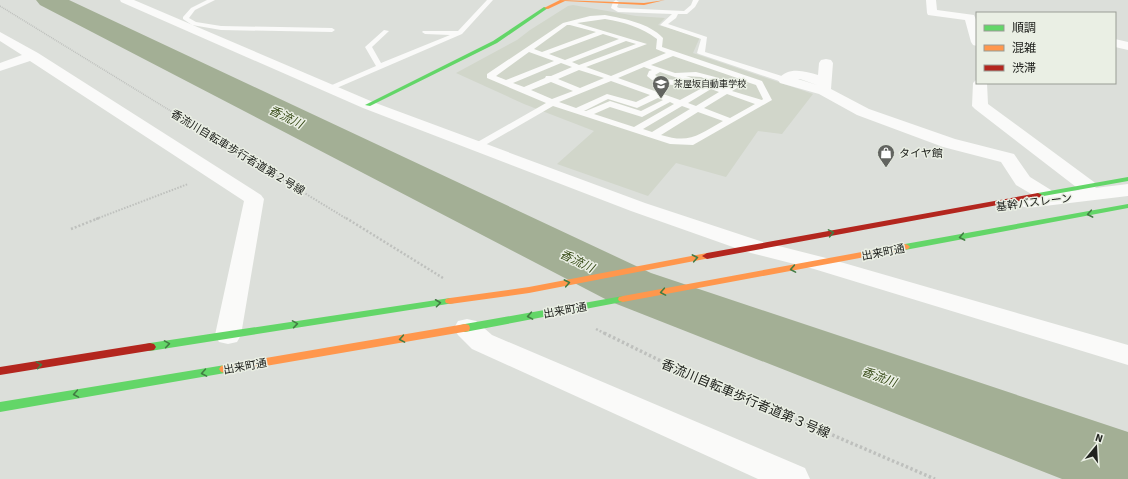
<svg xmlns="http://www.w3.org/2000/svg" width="1128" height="479" font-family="'Source Sans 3','Noto Sans JP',sans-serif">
<rect width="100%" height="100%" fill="#dcdfda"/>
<path fill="#d1d6ca" d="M573,5L636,16L665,18L658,25L700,37L693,53L813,94L782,134L758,131L726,177L676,163L648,196L557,164L594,131L524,104L456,73L517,40L530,30L568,6Z"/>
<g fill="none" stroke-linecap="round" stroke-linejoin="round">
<path fill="#a3af95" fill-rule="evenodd" d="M36,0H69L651,273L1128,432V479H1062L609,301L40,5Z"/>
<path stroke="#bec0bd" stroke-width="1.5" stroke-dasharray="1 1" stroke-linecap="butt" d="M0,6L200,129"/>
<path stroke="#bec0bd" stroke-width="2" stroke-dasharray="1.5 1.5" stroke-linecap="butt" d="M198,128L347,219
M96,219L188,184"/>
<path stroke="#bec0bd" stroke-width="2.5" stroke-dasharray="2 2" stroke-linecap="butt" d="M346,218L443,278
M71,229L99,218
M596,329L606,334"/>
<path stroke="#bec0bd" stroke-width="3.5" stroke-dasharray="2.5 2.5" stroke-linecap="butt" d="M604,333L667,364L935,479"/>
<path fill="#fafaf9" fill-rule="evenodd" d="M207,0H215L195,10L189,18L196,22L221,26L332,28L335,30L332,32L221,30L192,25L183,19V17L191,8Z
M487,0H493L462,34L332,90H326L325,88L376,66L365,47L384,30L389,31L372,47L381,63L450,35L425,34L422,32L423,31H458Z
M693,0H699L695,7L687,14H678L676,18L668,24L707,37L705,52L788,78V82H782L699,54L697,53L701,39L660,25L672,14L618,12L611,8L613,2L616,0L619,2L617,7L619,8L684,11L691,5Z
M605,15C625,19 649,23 663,38L662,47L762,81L772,100L693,145L670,144L553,106L480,148H474L472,146L474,144L546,103L487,78V74L563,23L590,16ZM605,19C624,22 641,27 657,39L656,49L666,53L611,76L586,67L647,44L577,23ZM567,25H570L596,32L542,52L534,49ZM603,34L619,39L565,60L549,54ZM626,41L636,44L579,65L572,62ZM529,52L554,61L506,80L496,76ZM673,56L740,79L725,88L717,86L720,83L719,78L696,72L675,73L651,65ZM561,63L572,67L551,76H546L545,78L524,87L513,83ZM644,67L652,70L649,71L647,76L652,80L659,83L686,87L690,85C681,77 665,82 655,75L660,72L704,87L680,100L618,78ZM579,70L604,78L580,88L558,79ZM686,76L701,77L712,82L709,84ZM611,81L650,95L636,102L607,94L576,108L559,102ZM551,82L573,91L552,99L531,90ZM747,82L756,85L763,99L762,100L732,91ZM711,89L719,92L696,106L688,103ZM727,94L755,104L730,118L704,108ZM658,98L663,100L641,111L610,101L586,111H584L608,99L637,108ZM670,102L674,104L634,127L594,114L610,107L642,117ZM682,106L690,109L652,132L643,129ZM698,112L723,121C698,135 690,144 661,135Z"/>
<path fill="#fafaf9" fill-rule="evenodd" d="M120,0H134L373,102L645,203L763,242L830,259L1128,345V365L814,269L747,252L631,211L363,108L121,2Z
M926,0H936L937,10L974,15L977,22V46L973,45L971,42L965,20L928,15L927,13Z
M0,32L38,53L261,195L264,199L241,335L237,342L228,344L219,342L215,335L244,201L30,61L0,71V63L22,55L0,41Z
M1115,39L1128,42V50L1115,47Z
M826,59L831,60L833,63L831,89L869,109L955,139L1014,154L1030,177L1051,190L1053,193L1080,190L975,109L972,106L973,83L977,79V83H987L988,104L1094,182L1097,186L1095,188L1128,184V196L1028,208L1021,206L1018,202L1021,198L1033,195L1016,185L1001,162L943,147L857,115L819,94L780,83L778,80C787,66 805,71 818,75L819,63L821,60ZM798,79H800L817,85Z
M467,319L476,321L492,335L805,468L810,479H758L472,349L458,335L454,328L458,321Z"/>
<path fill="#63d668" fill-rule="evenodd" d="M544,7L548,8L497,43L370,106L365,105L493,41Z
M1128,177V181L1038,197L1034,195L1038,193Z
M1128,204V208L905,250L900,247L905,244Z
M623,296L627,297L628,299L627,301L465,332L461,331L460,328L461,325L465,324Z
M450,298L454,299L455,301L454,303L150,351L146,350L144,347L146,344L150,343Z
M225,365L229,366L231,369L229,372L225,373L0,412V402Z"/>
<path fill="#ff974d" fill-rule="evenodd" d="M560,0L644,3L665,0L644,5L565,1L548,9L544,8Z
M905,244L908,245L910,247L908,249L623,302L619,301L618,299L619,297L623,296Z
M707,253L710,254L712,256L710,258L529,293L450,304L446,303L445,301L446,299L450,298L529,287Z
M465,324L469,325L470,328L469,331L225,373L221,372L219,369L221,366L225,365Z"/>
<path fill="#b3261e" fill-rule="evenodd" d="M1038,193L1042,195L1041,197L707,259L702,256L707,253Z
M150,343L154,344L156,347L154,350L0,375V367Z"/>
</g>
<defs><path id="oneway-chevron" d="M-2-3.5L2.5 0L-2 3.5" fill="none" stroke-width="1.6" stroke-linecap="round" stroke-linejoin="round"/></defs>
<g stroke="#427c43">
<use href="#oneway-chevron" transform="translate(1090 214) rotate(169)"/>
<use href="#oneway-chevron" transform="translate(831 233) rotate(-10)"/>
<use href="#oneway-chevron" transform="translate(962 237) rotate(169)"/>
<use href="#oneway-chevron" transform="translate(695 258) rotate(-11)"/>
<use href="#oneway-chevron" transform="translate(793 269) rotate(170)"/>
<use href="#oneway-chevron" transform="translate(567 283) rotate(-11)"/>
<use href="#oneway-chevron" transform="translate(663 292) rotate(170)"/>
<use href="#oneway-chevron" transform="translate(438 303) rotate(-7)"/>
<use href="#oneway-chevron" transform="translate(530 316) rotate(170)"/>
<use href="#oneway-chevron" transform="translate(295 324) rotate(-9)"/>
<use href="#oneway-chevron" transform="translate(402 339) rotate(170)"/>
<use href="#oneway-chevron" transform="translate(167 344) rotate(-9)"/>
<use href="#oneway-chevron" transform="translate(39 365) rotate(-9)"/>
<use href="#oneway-chevron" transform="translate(204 373) rotate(170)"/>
<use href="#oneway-chevron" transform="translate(76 394) rotate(170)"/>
</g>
<defs>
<symbol id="university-pin" viewBox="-11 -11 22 30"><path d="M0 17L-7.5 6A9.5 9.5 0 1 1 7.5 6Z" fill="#626460" stroke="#eaefe4"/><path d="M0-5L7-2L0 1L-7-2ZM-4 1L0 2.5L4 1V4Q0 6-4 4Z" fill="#fff"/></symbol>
<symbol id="shop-pin" viewBox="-11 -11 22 30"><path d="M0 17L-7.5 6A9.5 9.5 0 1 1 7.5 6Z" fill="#626460" stroke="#eaefe4"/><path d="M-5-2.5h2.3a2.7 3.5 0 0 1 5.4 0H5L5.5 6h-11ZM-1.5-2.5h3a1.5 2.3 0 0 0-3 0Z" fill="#fff"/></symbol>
</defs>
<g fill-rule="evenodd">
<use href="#university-pin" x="651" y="74" width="20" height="27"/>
<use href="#shop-pin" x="876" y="143" width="20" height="27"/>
</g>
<g text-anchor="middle" stroke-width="3" stroke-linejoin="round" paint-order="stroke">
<g font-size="9" fill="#20221e" stroke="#eaefe4" text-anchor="start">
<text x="674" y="87">茶屋坂自動車学校</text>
</g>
<g font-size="11" fill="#20221e" stroke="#eaefe4">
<text transform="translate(238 152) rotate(31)" y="4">香流川自転車歩行者道第２号線</text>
<text transform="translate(1034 202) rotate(-7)" y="4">基幹バスレーン</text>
<text transform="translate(883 252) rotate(-11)" y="4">出来町通</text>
<text transform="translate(565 310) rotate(-10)" y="4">出来町通</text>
<text transform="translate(245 366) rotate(-10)" y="4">出来町通</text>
</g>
<g font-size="11" fill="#20221e" stroke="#eaefe4" text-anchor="start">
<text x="899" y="157">タイヤ館</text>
</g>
<g font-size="12" font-style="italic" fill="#364a16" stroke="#eaefe4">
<text transform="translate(286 117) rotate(26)" y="4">香流川</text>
<text transform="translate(577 261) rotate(26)" y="4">香流川</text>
<text transform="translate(879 377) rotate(20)" y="4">香流川</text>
</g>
<g font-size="13" fill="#20221e" stroke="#eaefe4">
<text transform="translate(746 398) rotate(23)" y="5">香流川自転車歩行者道第３号線</text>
</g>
</g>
<rect x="976" y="12" width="140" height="72" fill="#eaefe4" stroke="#999d95"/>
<rect x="984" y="25" width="20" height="6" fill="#63d668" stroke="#999d95"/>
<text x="1012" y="32" font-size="12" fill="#20221e">順調</text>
<rect x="984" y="45" width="20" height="6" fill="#ff974d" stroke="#999d95"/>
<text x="1012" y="52" font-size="12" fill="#20221e">混雑</text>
<rect x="984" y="65" width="20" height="6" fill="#b3261e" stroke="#999d95"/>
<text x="1012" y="72" font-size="12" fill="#20221e">渋滞</text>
<g transform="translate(1096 447) rotate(18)" stroke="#eaefe4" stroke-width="3" paint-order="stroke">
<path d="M0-3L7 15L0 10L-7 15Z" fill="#20221e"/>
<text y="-6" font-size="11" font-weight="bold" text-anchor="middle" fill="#20221e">N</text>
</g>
</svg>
